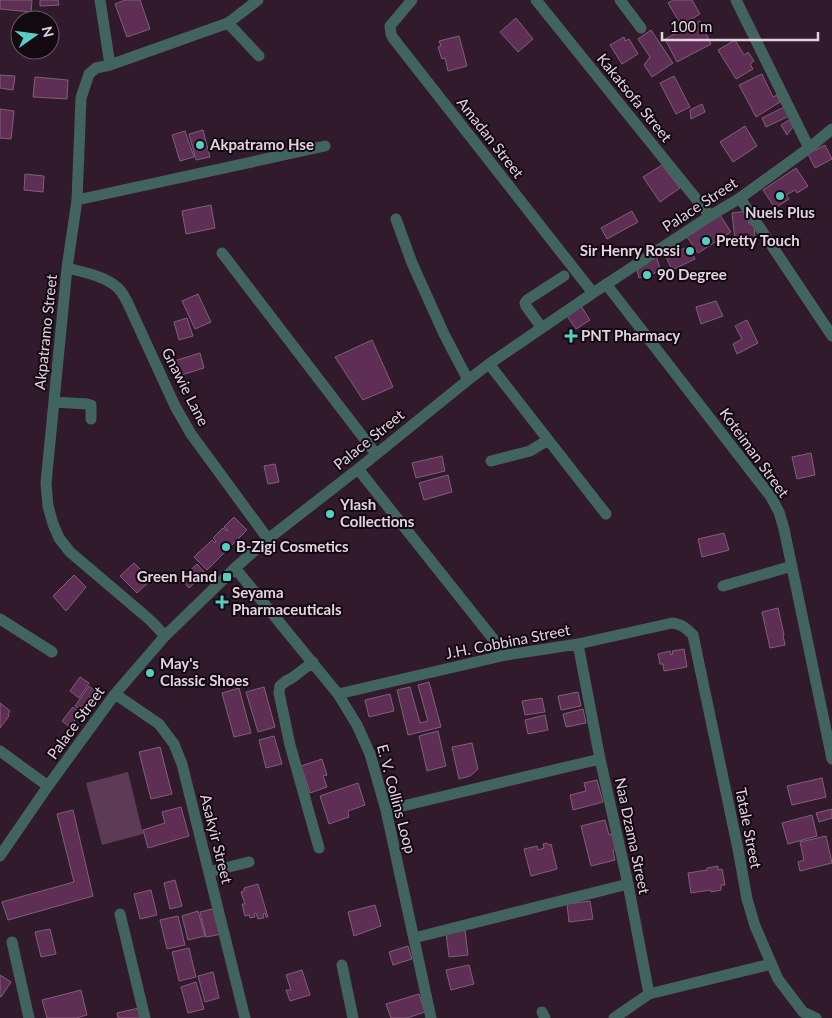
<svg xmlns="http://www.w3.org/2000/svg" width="832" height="1018" font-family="Lato,sans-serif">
<rect width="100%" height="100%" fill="#321a2d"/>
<path fill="#5d3b56" d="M128,772L143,834L102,845L86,783Z"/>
<path fill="#5e2e54" stroke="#7e6177" d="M0,0H32L31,12L0,9Z
M40,0H58L59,5L40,6Z
M125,0H140L150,29L127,37L115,4Z
M673,0H692L700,14L681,25L668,3Z
M516,18L533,39L518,52L500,32Z
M700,21L711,44L677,62L665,39Z
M651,30L673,63L652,77L644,65L650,57L638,39Z
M459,36L467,66L448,71L445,58L442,59L438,47L441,46L439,41Z
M624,37L625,41L629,39L638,54L622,64L610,45Z
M735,40L744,55L748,52L754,61L750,64L753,69L736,79L718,50Z
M762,74L773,97L777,95L780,102L756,117L739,85Z
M0,75L15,76L13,90L0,88Z
M674,76L690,107L676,114L660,83Z
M35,77L68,80L67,99L33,97Z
M702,104L705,112L691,119L690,110Z
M786,106L791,115L766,127L762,118Z
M0,109L14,111L11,139L0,138Z
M792,118L795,124L787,135L781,125Z
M745,126L757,146L733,162L720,142Z
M203,130L210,157L196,160L189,134Z
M185,131L194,157L180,161L172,135Z
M825,145L832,159L815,168L808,154Z
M662,165L680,188L660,202L643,177Z
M796,168L808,186L797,193L795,190L786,195L789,199L775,208L763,190Z
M25,174L44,176L43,192L24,190Z
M211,205L215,228L186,234L182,211Z
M632,211L638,222L607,239L601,228Z
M748,211L749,224H754L755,238L735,240L732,213Z
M720,215L731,232L698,253L687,237Z
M689,246L695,259L672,270L666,257Z
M656,256L661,271L639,278L636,266Z
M198,294L211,322L195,329L182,301Z
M716,301L723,316L701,324L696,307Z
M581,306L590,320L576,329L567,316Z
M187,318L193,336L179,340L174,322Z
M747,320L758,343L737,354L733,344L742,339L735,326Z
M372,340L393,387L363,400L335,357Z
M200,353L204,368L175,377L171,362Z
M811,453L815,475L797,479L792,457Z
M442,456L445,471L416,478L412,463Z
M275,464L279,482L268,484L264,466Z
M448,475L452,492L424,500L419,483Z
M234,517L247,530L207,570L194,557L212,540L215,543L216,541L213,538L223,528L227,531L228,530L224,527Z
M724,533L729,550L702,557L698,539Z
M134,563L151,580L137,593L120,576Z
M197,564L205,573L189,588L181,579Z
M74,575L86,587L66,611L53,596Z
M778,608L784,635H783L785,645L770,648L762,612Z
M684,649L687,667L664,671L663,664H660L658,654L670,651L671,655L673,654L672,651Z
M80,677L89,683L79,698L70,691Z
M429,682L441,727L408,735L397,690L410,687L420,723L428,721L418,685Z
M89,686L95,691L82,710L75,706Z
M264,687L275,727L258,732L246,692Z
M239,688L251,733L234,737L222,693Z
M578,692L581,706L561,710L558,696Z
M390,694L394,711L369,717L365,700Z
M542,698L545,712L525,715L522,701Z
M0,703L10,711L8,714L9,716L0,728Z
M73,707L80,713L70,727L62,721Z
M583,709L586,723L566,727L563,714Z
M545,715L548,730L528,734L525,720Z
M438,731L446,766L427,771L419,736Z
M274,736L282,764L266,768L259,740Z
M472,743L478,769L470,776L459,779L452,747Z
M160,747L172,794L151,799L139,752Z
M322,759L327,775L323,776L327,787L310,793L301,766Z
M822,778L826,797L792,805L787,786Z
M597,780L603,802L573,810L570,795L586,791L584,783Z
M358,783L365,805L348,811L349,817L329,824L320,796Z
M181,807L189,836L148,848L143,830L165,823L162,812Z
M832,809V818L819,822L816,813Z
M73,810L93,896L8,920L2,902L74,882L57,814Z
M812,815L817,836L788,844L782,823Z
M605,820L609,835L613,834L617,849L613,851L615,860L591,866L581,826Z
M826,836L832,863L800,871L798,862L804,860L800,842Z
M547,843L548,845L551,844L557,869L531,876L524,849L537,846L538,850L544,848L543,844Z
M718,866V870L722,869L725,885H721V890L711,892L710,890L691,893L688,873L707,870V868Z
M175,880L182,906L170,909L164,883Z
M258,884L268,917H266L265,913L263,914L264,918L258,919L256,913L254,914L255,917L250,918L249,915L245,916L242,904H245L241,892L244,891V888Z
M151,890L157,915L140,919L134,894Z
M590,901L593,919L569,922L567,904Z
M375,905L381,926L354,936L348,912Z
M216,908L222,934L206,937L200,912Z
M198,911L205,936L188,940L182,916Z
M178,916L185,945L167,949L160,920Z
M50,929L56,954L41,957L35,932Z
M465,930L468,955L449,957L446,933Z
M408,946L412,959L393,965L389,952Z
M189,948L196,977L179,981L172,952Z
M469,965L474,984L451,990L446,970Z
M302,970L310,995L290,1001L286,990H291L286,975Z
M213,972L219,998L205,1002L198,976Z
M0,975L11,982L1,997L0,996Z
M196,982L204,1009L188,1013L181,987Z
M81,990L87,1015L76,1018H47L42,1000Z
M419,994L425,1012L407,1018H391L386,1004Z
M139,1008L141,1018H118L117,1013Z"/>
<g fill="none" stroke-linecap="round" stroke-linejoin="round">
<path stroke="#42645f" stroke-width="11" d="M100,0L110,65
M412,0L390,26L391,34L393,38L593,293
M536,0L710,216
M620,0L641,28
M736,0L809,148
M228,23L259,56
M740,198L832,336
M77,200L325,146
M396,219L412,263L444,334L468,380
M222,253L376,454
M67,268C83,272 105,276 118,288C124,294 127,301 130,308L175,406L191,434L268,539
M606,284L771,497L779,512L784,529L832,759
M542,328L526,306L525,303L527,300L564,276
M489,364L606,514
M54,402L87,404L91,405V419
M491,461L530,451L548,440
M358,469L506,655
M235,568L338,694L357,725L370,754L386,810L431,1018
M723,586L792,566
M0,619L52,652
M165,636L152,622L143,614L70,552L59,538L53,524L48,506L46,483L67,268L77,200L81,98L89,74L96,68L110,65L228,23L258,0
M578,644L600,759L628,884L649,994
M313,662L292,678L286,681L280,686L279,693L290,745L319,848
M115,694L159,724L174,744L182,764L245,1018
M338,694L506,655L578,644L672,623C682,624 687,629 693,635L738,849L747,899L755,926L778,979L803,1012L816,1018
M0,751L48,786
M386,810L600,759
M0,856L48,786L115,694L165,636L235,568L268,539L358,469L468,380L489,364L593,293L710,216L740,198L809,148L832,129
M209,872L249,862
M120,914L145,1018
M414,938L628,884
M12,942L29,1018
M342,965L353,1018
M542,1012L545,1018
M614,1018L649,994L771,964"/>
</g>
<g fill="#58cec0" stroke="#130911" stroke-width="2">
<circle cx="200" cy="145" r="5"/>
<circle cx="780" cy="196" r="5"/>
<circle cx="706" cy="241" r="5"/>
<circle cx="690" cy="251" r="5"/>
<circle cx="647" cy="275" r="5"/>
<path d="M568.5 328.5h5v5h5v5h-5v5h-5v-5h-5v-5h5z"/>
<circle cx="330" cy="514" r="5"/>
<circle cx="226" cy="547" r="5"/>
<rect x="222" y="572" width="10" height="10" rx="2.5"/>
<path d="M219.5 594.5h5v5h5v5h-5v5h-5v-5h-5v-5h5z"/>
<circle cx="150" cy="673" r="5"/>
</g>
<g text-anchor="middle" stroke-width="4" stroke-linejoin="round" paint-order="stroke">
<g font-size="15" fill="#e3d3df" stroke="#130911">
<text transform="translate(634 98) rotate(51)" y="5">Kakatsofa Street</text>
<text transform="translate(490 138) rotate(52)" y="5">Amadan Street</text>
<text transform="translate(700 205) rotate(-33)" y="5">Palace Street</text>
<text transform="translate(46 332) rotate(-84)" y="5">Akpatramo Street</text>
<text transform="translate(185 387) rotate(63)" y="5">Gnawie Lane</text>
<text transform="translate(369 440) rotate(-39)" y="5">Palace Street</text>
<text transform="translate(754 453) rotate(54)" y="5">Koteiman Street</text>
<text transform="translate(508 642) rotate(-11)" y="5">J.H. Cobbina Street</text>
<text transform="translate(76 723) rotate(-54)" y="5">Palace Street</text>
<text transform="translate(396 799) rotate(75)" y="5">E. V. Collins Loop</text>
<text transform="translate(748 828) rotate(79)" y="5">Tatale Street</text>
<text transform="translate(632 836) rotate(78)" y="5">Naa Dzama Street</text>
<text transform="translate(216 839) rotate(76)" y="5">Asakyir Street</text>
</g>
<g font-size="15" font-weight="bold" fill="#e3d3df" stroke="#130911" text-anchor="start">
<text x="210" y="150">Akpatramo Hse</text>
<text x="780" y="218" text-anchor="middle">Nuels Plus</text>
<text x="716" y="246">Pretty Touch</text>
<text x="680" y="256" text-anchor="end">Sir Henry Rossi</text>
<text x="657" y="280">90 Degree</text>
<text x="581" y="341">PNT Pharmacy</text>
<text x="340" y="510">Ylash<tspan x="340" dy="17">Collections</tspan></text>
<text x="236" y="552">B-Zigi Cosmetics</text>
<text x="217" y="582" text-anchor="end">Green Hand</text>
<text x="232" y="598">Seyama<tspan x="232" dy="17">Pharmaceuticals</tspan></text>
<text x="160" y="669">May's<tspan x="160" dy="17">Classic Shoes</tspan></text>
</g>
</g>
<g transform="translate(35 35) rotate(76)"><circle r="24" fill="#130911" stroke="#665a63"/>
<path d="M0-4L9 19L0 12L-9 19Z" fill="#58cec0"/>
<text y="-8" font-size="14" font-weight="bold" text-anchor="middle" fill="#e3d3df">N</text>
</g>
<path d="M662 32v8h156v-8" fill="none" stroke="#e3d3df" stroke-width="2.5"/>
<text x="670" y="32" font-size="15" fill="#e3d3df" stroke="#130911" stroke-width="4" paint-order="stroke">100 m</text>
</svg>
